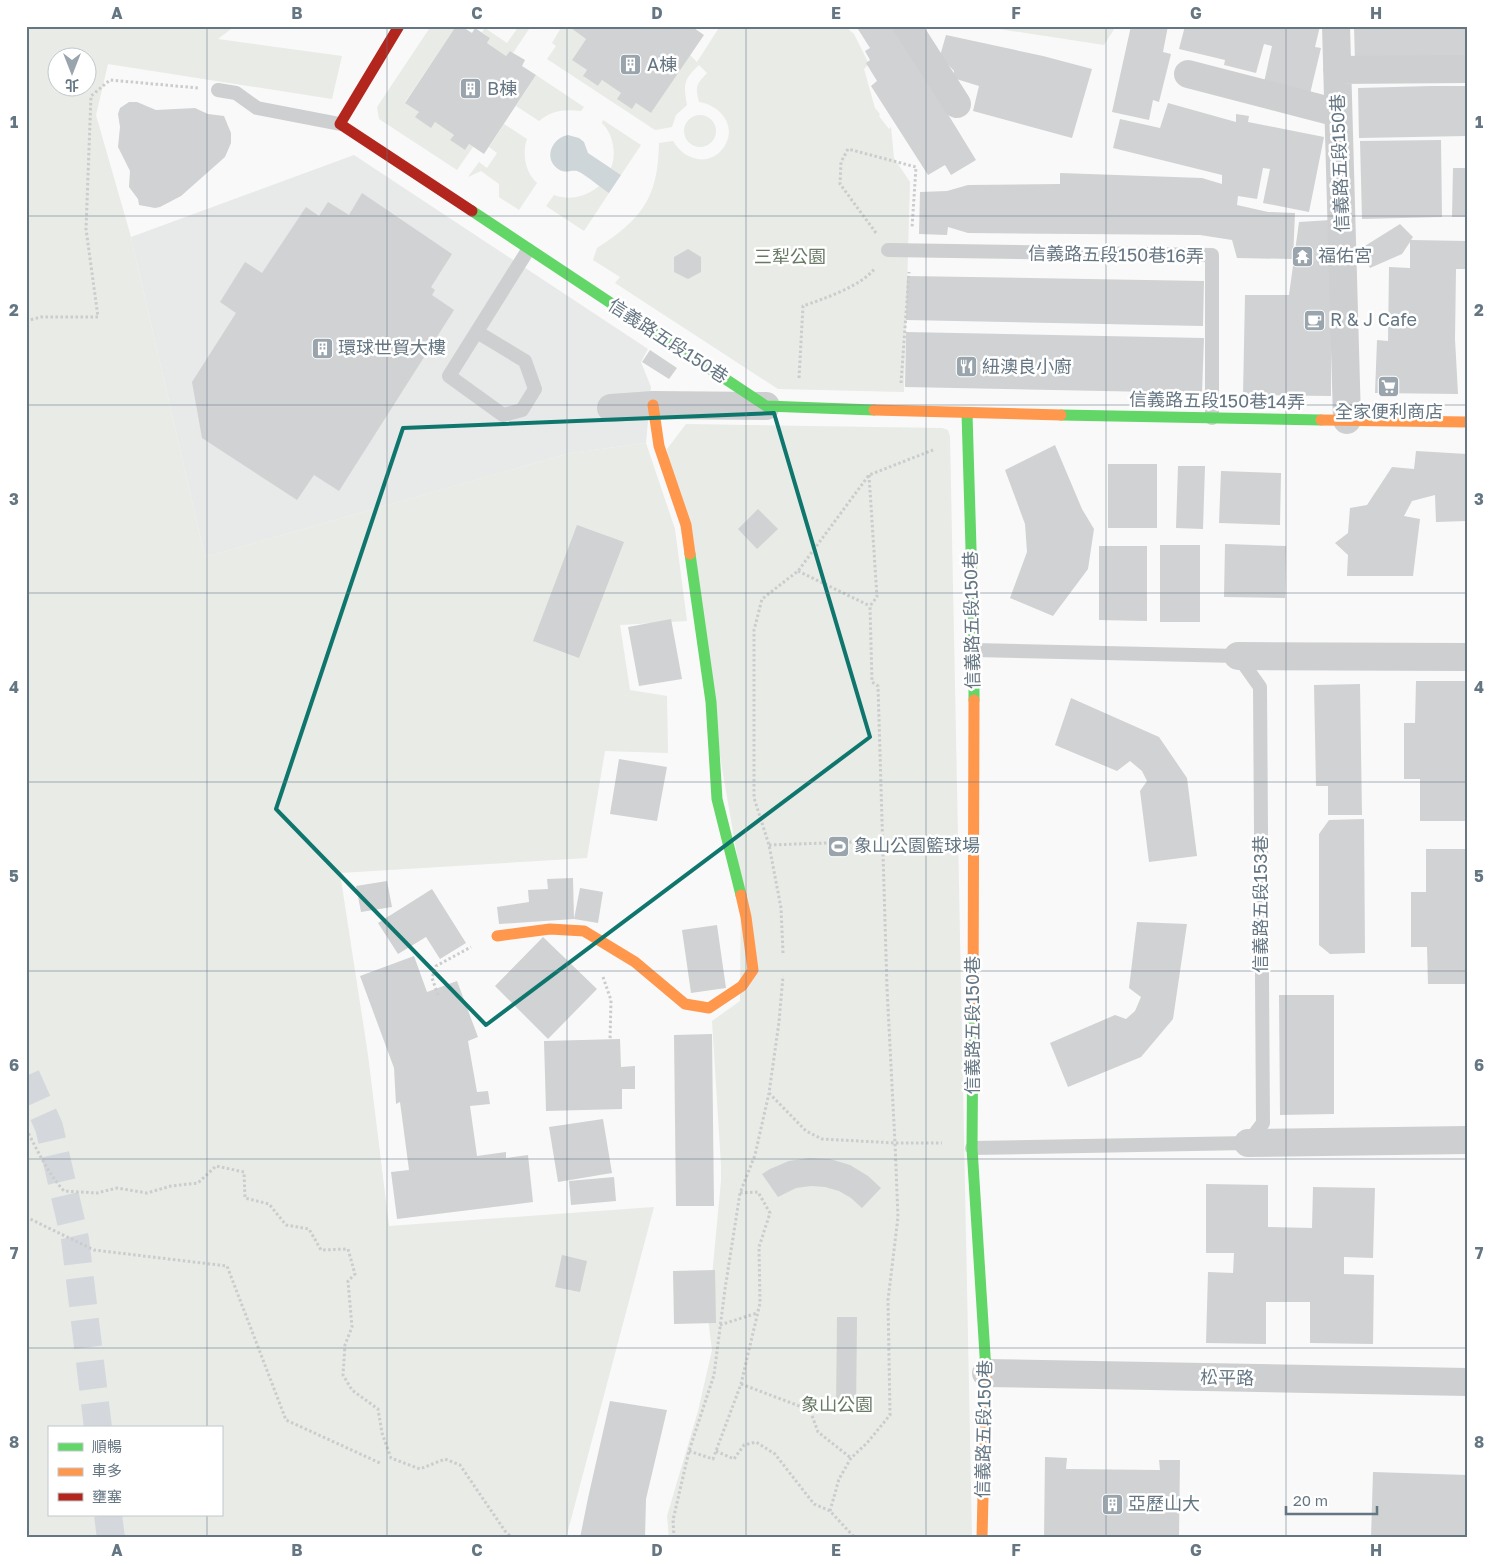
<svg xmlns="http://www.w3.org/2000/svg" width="1493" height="1564" font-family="'Golos Text','Noto Sans TC',sans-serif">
<rect width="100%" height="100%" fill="#f9f9f9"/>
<path fill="#e8e9e9" d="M354,155L648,349L641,362L651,387L646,443L570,453L205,557L131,237Z"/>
<path fill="#e8ebe6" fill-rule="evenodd" d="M26,26H235L218,39L342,56L332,99L108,64L96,115L131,237L205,557L570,453L646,443L675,529L687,621L620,625L630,690L667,696L668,753L605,751L587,858L340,873L368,1055L389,1226L654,1207L566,1538H26ZM58,58H88V88H58ZM49,1428H221V1515H49Z
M431,26H456L405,102L419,112L416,117L431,127L435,122L454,135L450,140L465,150L469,144L473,147L457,170L379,119L377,107Z
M519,26H531L513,53L510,51L506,56L487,43L490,38L482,32L485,28L507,43Z
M562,26H568L586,39L572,60L587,70L584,77L598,86L602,80L621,93L632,109L636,103L651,113L690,55L697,62L720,26H845L854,34L869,64L864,69L875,108L880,114L879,116L889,129L891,127L894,158L910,182L904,392L778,389L615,283L620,277L593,260L597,248C642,219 658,198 659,143L673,141C684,160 709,168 724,147C738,126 720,105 699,102C695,86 696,85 707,73L699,65C684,79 683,84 687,105L676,115L672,127L655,130L547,59L556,46L552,43Z
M979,26H1116L1104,45Z
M536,75L584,107L581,111C565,109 552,110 539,121L516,106Z
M684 131a16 16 0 1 1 32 0a16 16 0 1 1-32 0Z
M603,120L641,145L621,175L611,168C617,153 613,134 602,123Z
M504,124L527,139C522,153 525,173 537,183L519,210L499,197V184L481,171L468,177L479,162L487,168L497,153L489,147Z
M599,186L609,193L584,231L546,206L554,195C569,201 586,197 599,186Z
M686,424L942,428L948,430L950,436L972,1538H669L667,1516L698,1411L712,1350L708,1318L721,1181V1165L712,1021L740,1001L741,878L667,449Z"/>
<path fill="#ced6d9" d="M568,135L579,138L584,142L588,153L621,175L609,193C601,188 585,174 577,171C571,170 565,174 558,169C543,158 552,138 568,135Z"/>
<path fill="#d0d2d3" d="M456,26H461L472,33L475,28L490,38L487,43L506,56L510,51L513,53L525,60L522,66L536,75L484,154L469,144L465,150L450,140L454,135L435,122L431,128L415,117L419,112L405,103Z
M568,26H691L704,35L651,113L636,103L632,109L617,99L621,93L602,80L598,86L583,76L587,70L572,60L586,39Z
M856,26H894L976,160L951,175L945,165L928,175L871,86L877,81L866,63L870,60L865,51L870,48Z
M1131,26H1168L1163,52L1171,54L1159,102L1153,100L1149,120L1112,112Z
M1185,26H1320L1315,47L1321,48L1309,98L1263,87L1272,46L1264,44L1256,73L1224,65L1225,60L1179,49Z
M1354,26H1467V59L1355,62Z
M946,35L1043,56L1092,69L1072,138L973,111L979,86L953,78L954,71L940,56Z
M1431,86H1467V136L1359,138L1358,88Z
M129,102H137L156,110L195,108L208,114L224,116L231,133V143L225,157L181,196L160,207L155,208L139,205L138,199L129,187L130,171L118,147L120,127L118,114L120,108Z
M1168,103L1236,122V114L1249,116L1248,122L1324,137L1309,212L1263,203L1270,169L1263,168L1257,199L1238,196L1237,205L1268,212L1295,213L1293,259L1237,258L1232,240L1200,235L968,233L948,227L947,235L919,234L920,192L947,191L968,185L1060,184V173L1202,178L1222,184V175L1113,148L1120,119L1160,128Z
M1441,140L1442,217L1362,219L1360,141Z
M1453,168H1467V217H1452Z
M362,193L452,254L431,287L435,290L432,295L454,310L339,491L314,475L297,500L202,438L192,382L236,313L220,302L245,262L262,273L306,207L319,216L328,202L349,215Z
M1331,220V396L1243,395L1245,295H1289L1299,222Z
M1400,224L1413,237L1411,240L1467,241V269H1456L1455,339L1458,394L1375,393L1377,340L1388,341L1389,267L1410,268V242L1402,254L1370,268L1360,249Z
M688,249L701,257V272L688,279L674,272V257Z
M907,276L1204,281L1203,326L906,320Z
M906,332L1204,338L1202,393L905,387Z
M650,350L677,368L669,379L642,362Z
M1055,445L1082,509L1094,529L1088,569L1053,616L1010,598L1027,552L1025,524L1005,470Z
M1416,451L1467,454V521L1436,522L1435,495L1412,501L1404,516L1420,519L1413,576H1347L1348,555L1335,543L1348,533L1350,508L1367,505L1392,467L1414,469Z
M1108,464H1157V528H1108Z
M1178,466H1205L1203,529L1176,528Z
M1221,471L1281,473L1280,525L1219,523Z
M758,509L778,529L757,549L738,529Z
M577,525L624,542L579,658L533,641Z
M1225,544L1286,546L1285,598L1224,597Z
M1160,545H1200V622H1160Z
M1099,546H1147V621L1099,620Z
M671,619L682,679L639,686L628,627Z
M1416,681H1467V821H1420V779H1404V723H1415Z
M1360,684L1362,815H1328V786H1316L1314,685Z
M1071,698L1159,737L1187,778L1197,856L1149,862L1140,791L1147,781L1142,771L1130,761L1117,771L1055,745Z
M619,759L667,767L657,821L610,814Z
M1364,819L1365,953L1330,954L1319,945V834L1329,820Z
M1426,849H1467V984H1428L1427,947H1411V892H1426Z
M573,878L574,919L499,924L497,907L529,902L528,890L548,889L547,879Z
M387,881L392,907L361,912L356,886Z
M580,888L603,892L598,923L574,919Z
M432,889L466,943L440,959L426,937L398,954L378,923Z
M1137,922L1187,924L1173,1019L1141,1057L1068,1087L1050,1043L1115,1015L1126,1019L1135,1011L1141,997L1129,988Z
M717,925L726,988L691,993L682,930Z
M543,937L597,989L548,1039L495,986Z
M414,956L427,992L457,981L478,1037L468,1041L477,1092L488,1091L490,1104L470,1106L477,1156L506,1152V1158L528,1155L533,1202L397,1219L391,1172L409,1170L400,1102L396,1104L394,1068L360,976Z
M1279,995H1334V1114L1280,1115Z
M712,1034L714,1206H676L674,1035Z
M620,1039L621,1067L635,1066V1089H622V1109L546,1111L544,1041Z
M603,1119L612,1173L558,1182L549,1127Z
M809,1158L830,1159L850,1165L868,1176L881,1188L862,1208L851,1198L839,1191L825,1187L811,1186L796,1188L778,1197L762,1174L770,1169L789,1161Z
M614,1177L616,1201L571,1205L569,1181Z
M1206,1184L1268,1185V1227L1312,1228L1313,1187L1375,1188L1373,1258L1344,1257V1274L1374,1275L1373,1344L1310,1343V1302H1266V1344L1206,1343L1208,1272L1233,1273L1234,1253H1206Z
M562,1255L587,1261L580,1292L555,1287Z
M715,1270L716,1323L674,1324L673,1271Z
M837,1317H857L856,1413H836Z
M610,1401L667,1410L646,1499L645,1538H580L588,1498Z
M1045,1457L1067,1458L1066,1469L1160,1470L1159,1460H1180L1179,1538H1044Z
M1373,1472L1467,1475V1538H1371Z"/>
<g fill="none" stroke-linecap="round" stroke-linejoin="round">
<path stroke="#d4d8dc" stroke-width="28" stroke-dasharray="28 14" stroke-linecap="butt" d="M26,1076L49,1127L75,1239L98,1428
M108,1515L111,1538"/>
<path stroke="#cbcccd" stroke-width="3" stroke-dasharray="2.5 2.5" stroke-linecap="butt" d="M876,233L840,184L841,162L848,149L916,167L912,228
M26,321L41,317H98L86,229L91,96L110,80L198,88
M799,378L803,306C823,299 862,286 875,268
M901,383L909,272
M798,571L870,606
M769,845L882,841
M783,953L781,908L769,845L754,798V630L762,599L798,571L869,475L933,450
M603,977L611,1000L610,1040
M438,995L432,978L436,966L471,947
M769,1093L806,1131L822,1139L895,1143H942
M26,1129C38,1151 47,1172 64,1191L97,1193L117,1188L147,1193L171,1186L198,1183L216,1166L244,1172L245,1198L269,1204L286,1225L309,1229L321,1250L348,1249L355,1274L348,1281L352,1327L345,1345L343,1375L352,1390L378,1409L382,1433L391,1458L420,1469L445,1459L460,1465L505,1531L512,1538
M26,1217L94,1250L227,1266L286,1420L380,1463
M720,1325L757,1313
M741,1384L810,1410L818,1432L851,1458
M689,1451L713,1459L741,1384L760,1303L759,1247L770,1213L758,1192L740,1193
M716,1451L734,1459L744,1445L756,1442L775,1454L814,1504L830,1511L855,1538
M830,1511L839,1479L851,1458L867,1443L890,1415L888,1300L898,1217L895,1143L887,988L878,686L872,682L870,606L877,597L869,475
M674,1538L673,1520L689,1451L714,1375L725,1289L740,1193L755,1155L769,1093L779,1022L783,976"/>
<path stroke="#cecfd0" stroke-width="14" d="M218,90L236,93L257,108L340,124
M888,250L1212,255V418
M477,332L525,361L535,389L522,410L503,415L449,376L528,250
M972,1148L1248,1143L1263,1123L1260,687L1238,656L974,650"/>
<path stroke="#cecfd0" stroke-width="28" d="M907,26L957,104
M1336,26L1347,420
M1337,70L1467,69
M1188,74L1338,113
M611,408L653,405L766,406
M1238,656L1467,657
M1248,1143L1467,1140
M986,1373L1467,1382"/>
<path stroke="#63d668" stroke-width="11" d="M472,211L766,406L874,410
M967,413L974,650V700
M1061,415L1321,420
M690,554L711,702L717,799L741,895
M973,1017L972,1148L986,1371"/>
<path stroke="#ff974d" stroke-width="11" d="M653,405L659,446L686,525L690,554
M874,410L1061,415
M1321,420L1467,422
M497,936L550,929L584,931L635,962L685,1004L709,1008L742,986L753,970L746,917L741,895
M973,1017L974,700
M982,1538L986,1371"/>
<path stroke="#b3261e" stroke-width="11" d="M399,26L340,124L472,211"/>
</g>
<path fill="none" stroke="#0f766e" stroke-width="4" stroke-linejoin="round" d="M774,413L870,737L486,1025L276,809L403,428Z"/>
<path fill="none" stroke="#657683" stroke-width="1" stroke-opacity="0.55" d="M207,26V1428M387,26V1538M567,26V1538M746,26V1538M926,26V1538M1106,26V1538M1286,26V1538M26,216H1467M26,405H1467M26,593H1467M26,782H1467M26,971H1467M26,1159H1467M26,1348H1467M207,1515V1538"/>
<defs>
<symbol id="building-square" viewBox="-11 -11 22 22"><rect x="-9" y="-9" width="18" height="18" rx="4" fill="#99a4ac" stroke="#fff"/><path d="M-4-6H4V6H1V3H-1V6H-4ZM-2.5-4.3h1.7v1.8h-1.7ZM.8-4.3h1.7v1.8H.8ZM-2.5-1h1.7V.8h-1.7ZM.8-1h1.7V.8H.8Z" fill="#fff"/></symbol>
<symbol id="temple-square" viewBox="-11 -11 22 22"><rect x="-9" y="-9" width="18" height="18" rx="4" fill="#99a4ac" stroke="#fff"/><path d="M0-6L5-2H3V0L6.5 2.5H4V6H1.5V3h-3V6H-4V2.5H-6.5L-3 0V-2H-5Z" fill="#fff"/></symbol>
<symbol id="cafe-square" viewBox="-11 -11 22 22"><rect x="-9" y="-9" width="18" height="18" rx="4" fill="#99a4ac" stroke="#fff"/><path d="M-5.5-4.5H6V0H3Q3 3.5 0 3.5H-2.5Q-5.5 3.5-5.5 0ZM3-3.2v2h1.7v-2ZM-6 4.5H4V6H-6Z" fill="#fff"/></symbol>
<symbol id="restaurant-square" viewBox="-11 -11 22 22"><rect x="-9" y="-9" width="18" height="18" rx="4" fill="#99a4ac" stroke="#fff"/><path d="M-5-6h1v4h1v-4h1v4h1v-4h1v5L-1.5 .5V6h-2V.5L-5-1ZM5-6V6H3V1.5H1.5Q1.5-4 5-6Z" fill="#fff"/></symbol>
<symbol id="supermarket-square" viewBox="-11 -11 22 22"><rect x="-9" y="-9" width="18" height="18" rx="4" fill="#99a4ac" stroke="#fff"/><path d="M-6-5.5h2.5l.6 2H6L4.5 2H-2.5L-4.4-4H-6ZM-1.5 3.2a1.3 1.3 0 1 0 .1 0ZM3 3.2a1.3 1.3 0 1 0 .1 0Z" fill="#fff"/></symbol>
<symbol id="stadium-square" viewBox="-11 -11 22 22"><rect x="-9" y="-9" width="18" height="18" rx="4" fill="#99a4ac" stroke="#fff"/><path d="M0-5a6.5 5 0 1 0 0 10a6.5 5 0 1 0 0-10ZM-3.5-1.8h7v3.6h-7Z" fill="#fff"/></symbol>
</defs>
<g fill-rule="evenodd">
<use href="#building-square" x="618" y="52" width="25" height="25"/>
<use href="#building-square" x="458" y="76" width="25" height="25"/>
<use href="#temple-square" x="1290" y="244" width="25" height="25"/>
<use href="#cafe-square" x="1302" y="308" width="25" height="25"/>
<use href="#building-square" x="310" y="336" width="25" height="25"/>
<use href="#restaurant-square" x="954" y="354" width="25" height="25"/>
<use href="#supermarket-square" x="1376" y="374" width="25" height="25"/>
<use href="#stadium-square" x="826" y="834" width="25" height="25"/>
<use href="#building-square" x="1100" y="1492" width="25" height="25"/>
</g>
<g text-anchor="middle" stroke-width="5" stroke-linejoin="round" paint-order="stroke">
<g font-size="18" fill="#657683" stroke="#fff" text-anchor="start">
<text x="647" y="71">A棟</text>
<text x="487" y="95">B棟</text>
<text x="1318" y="262">福佑宮</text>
<text x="1330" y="326">R &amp; J Cafe</text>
<text x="338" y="354">環球世貿大樓</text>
<text x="982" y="373">紐澳良小廚</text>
<text x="1389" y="418" text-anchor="middle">全家便利商店</text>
<text x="854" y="852">象山公園籃球場</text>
<text x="1128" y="1510">亞歷山大</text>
</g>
<g font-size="18" fill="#657683" stroke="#fff">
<text transform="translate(1340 163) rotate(-92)" y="6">信義路五段150巷</text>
<text transform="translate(1116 255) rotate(1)" y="6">信義路五段150巷16弄</text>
<text transform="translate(668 341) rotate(33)" y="6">信義路五段150巷</text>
<text transform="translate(1217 401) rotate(1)" y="6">信義路五段150巷14弄</text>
<text transform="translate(972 620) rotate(-91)" y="6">信義路五段150巷</text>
<text transform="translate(1261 904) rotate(-90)" y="6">信義路五段153巷</text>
<text transform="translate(973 1025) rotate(-90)" y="6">信義路五段150巷</text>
<text transform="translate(1227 1378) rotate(1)" y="6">松平路</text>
<text transform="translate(984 1429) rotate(-89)" y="6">信義路五段150巷</text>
</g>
<g font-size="18" fill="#687a64" stroke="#fff">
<text x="790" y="263">三犁公園</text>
<text x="837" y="1411">象山公園</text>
</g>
</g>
<rect width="1493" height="1564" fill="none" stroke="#ffffff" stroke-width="55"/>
<rect x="48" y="1426" width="175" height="90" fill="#ffffff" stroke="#c1c8cd"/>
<rect x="58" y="1443" width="25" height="8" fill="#63d668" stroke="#c1c8cd"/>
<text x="92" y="1452" font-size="15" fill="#657683">順暢</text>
<rect x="58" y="1468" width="25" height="8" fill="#ff974d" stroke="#c1c8cd"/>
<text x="92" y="1476" font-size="15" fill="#657683">車多</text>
<rect x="58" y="1493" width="25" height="8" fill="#b3261e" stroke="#c1c8cd"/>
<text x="92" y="1502" font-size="15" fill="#657683">壅塞</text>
<g transform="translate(72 72) rotate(180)"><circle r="24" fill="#ffffff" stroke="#c1c8cd"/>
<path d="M0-4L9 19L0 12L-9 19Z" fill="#99a4ac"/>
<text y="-8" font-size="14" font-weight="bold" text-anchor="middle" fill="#657683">北</text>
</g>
<path d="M1286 1506v8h91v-8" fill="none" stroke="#657683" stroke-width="2.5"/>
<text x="1293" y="1506" font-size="15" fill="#657683" stroke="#ffffff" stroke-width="4" paint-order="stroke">20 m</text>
<rect x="28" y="28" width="1438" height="1508" fill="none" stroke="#657683" stroke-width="2"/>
<g font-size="16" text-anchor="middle" font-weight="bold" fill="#657683">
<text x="117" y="19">A</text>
<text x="297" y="19">B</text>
<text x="477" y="19">C</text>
<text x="657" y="19">D</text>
<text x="836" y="19">E</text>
<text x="1016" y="19">F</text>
<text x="1196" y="19">G</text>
<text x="1376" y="19">H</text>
<text x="14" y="128">1</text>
<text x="1479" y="128">1</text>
<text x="14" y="316">2</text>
<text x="1479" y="316">2</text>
<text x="14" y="505">3</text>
<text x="1479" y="505">3</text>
<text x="14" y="693">4</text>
<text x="1479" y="693">4</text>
<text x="14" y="882">5</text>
<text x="1479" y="882">5</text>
<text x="14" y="1071">6</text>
<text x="1479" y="1071">6</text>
<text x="14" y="1259">7</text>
<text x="1479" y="1259">7</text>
<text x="14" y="1448">8</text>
<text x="1479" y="1448">8</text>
<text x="117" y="1556">A</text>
<text x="297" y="1556">B</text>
<text x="477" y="1556">C</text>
<text x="657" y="1556">D</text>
<text x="836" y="1556">E</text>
<text x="1016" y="1556">F</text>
<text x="1196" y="1556">G</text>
<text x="1376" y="1556">H</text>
</g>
</svg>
